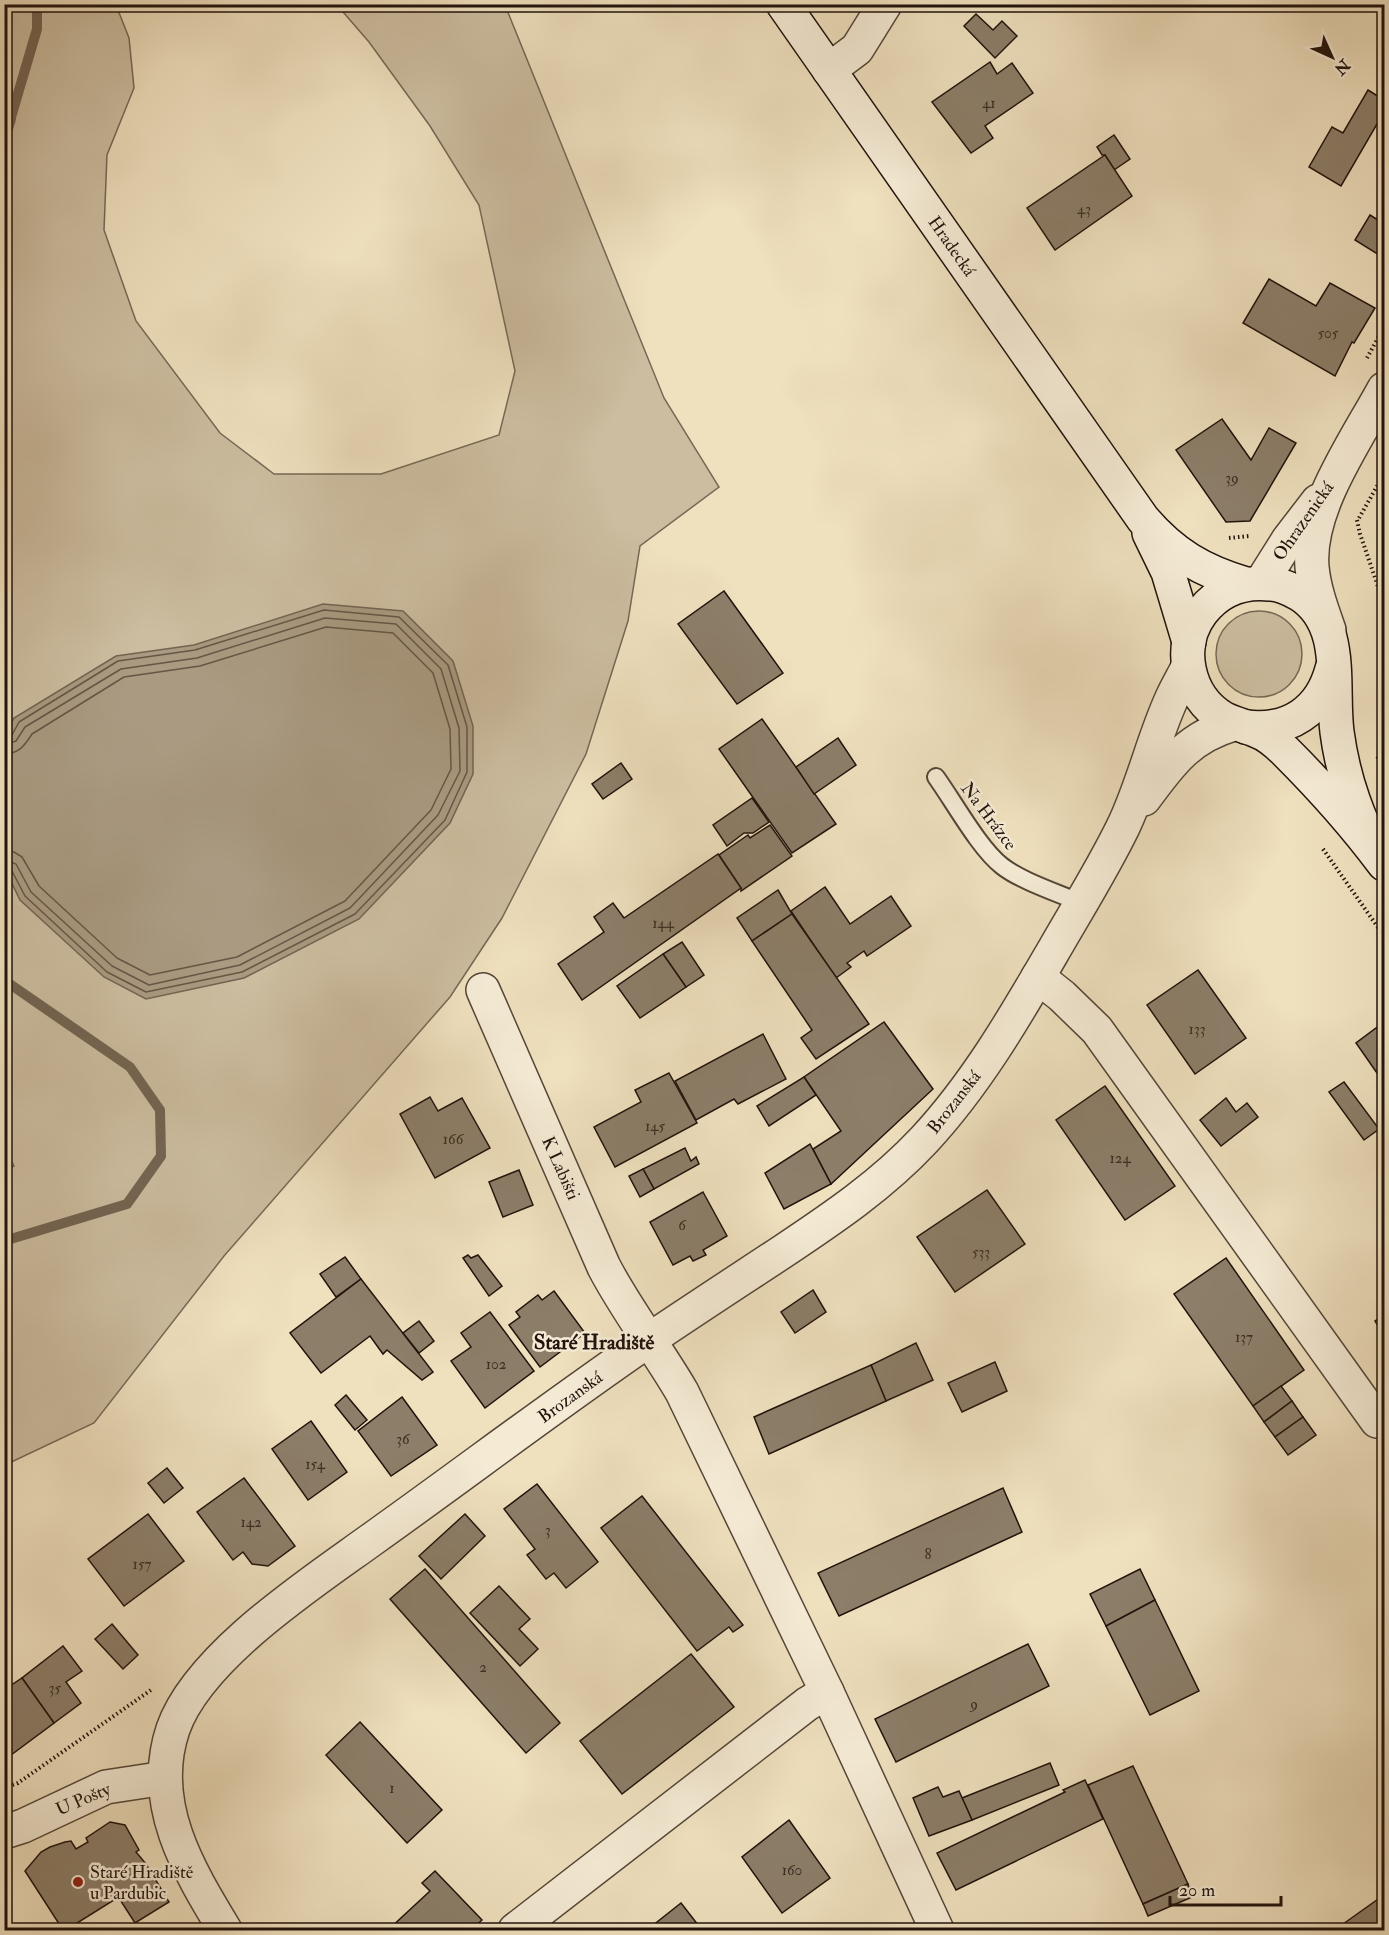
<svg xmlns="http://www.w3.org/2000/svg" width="1389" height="1935" font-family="'IM FELL Double Pica',serif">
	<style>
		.green { fill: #ccbda0; stroke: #766856; stroke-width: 1.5 }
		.water { fill: #a99a81; stroke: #736452; stroke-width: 1.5 }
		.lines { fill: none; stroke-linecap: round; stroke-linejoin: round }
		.shore { stroke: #655646; stroke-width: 1.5 }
		.stream { stroke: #736452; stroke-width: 10 }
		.building { fill: #8c7e69; stroke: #21130c; stroke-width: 1.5 }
		.service-casing { stroke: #544638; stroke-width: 20 }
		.minor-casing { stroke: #544638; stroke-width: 36 }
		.tertiary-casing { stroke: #544638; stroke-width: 36 }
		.secondary-casing { stroke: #21130c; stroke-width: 36 }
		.path { stroke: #21130c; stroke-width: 4; stroke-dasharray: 1.5 3; stroke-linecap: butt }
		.service { stroke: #f5ebd5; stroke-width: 16 }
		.minor { stroke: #f5ebd5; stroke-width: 33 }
		.tertiary { stroke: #f5ebd5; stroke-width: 33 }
		.secondary { stroke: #f5ebd5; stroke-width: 33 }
		.poi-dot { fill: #8f2418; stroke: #f5ebd5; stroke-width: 2 }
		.labels { text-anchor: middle; stroke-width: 5; stroke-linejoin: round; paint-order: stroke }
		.number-label { font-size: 15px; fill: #3c2e23 }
		.street-label { font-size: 18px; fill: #21130c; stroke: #f5ebd5 }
		.poi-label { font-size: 18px; fill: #21130c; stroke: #f5ebd5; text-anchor: start }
		.quarter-label { font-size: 21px; font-weight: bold; fill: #21130c; stroke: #f5ebd5 }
	</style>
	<rect width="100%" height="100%" fill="#efe0be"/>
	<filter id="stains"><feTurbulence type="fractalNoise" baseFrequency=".00333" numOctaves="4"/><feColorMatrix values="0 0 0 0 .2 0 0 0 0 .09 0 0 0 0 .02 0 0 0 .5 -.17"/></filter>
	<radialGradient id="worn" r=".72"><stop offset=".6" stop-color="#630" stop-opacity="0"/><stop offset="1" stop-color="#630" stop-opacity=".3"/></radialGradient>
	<g class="green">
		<path d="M5,5H116L129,38L134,88L107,155L104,230L136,321L220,433L274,474H381L499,435L515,371L479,205L430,126L369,42L337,5H505L664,398L719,487L640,546L628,621L586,754L502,918L450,997L224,1256L94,1423L5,1465L4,1170L14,1166L5,1147L4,153L15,121Z"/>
		<circle cx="1259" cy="654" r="43"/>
	</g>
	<path class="water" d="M323,604L403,611L453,661L473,726V774L450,823L359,919L244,978L146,999L104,977L20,900L5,869V736L14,718L116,656L194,645Z"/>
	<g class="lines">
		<g class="shore">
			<path d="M4,738L12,735L19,722L118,661L195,650L324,610L399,617L448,665L467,727V772L445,820L355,914L242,972L146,992L107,972L25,896L12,871L4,867"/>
			<path d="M4,745L16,741L25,727L121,669L197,658L325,618L396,624L441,669L459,728L460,771L438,815L350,908L240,965L149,985L112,966L31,892L16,864L4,860"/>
			<path d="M4,754C19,754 25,745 32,734L124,677L200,666L326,627L393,633L433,673L450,729L451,769L431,810L345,901L237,957L150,975L117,958L39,886L22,857L14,852L4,851"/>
		</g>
		<g class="stream">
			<path d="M4,141L37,29V4"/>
			<path d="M4,980L130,1067L160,1110L161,1156L127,1204L4,1241"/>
		</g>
	</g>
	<g class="building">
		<path d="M976,14L993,30L1002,21L1017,36L995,58L964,26Z"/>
		<path d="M990,62L997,74L1012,63L1033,93L985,126L993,138L971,153L932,102Z"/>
		<path d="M1368,90L1384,100V112L1341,186L1309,167L1332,127L1343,133Z"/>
		<path d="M1114,135L1130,159L1114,170L1105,155H1102L1097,147Z"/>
		<path d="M1105,155L1132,196L1055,250L1027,208Z"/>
		<path d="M1370,215L1381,222L1384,217V258L1355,240Z"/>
		<path d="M1269,279L1316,306L1330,283L1375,308L1354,343L1352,342L1335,376L1243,323Z"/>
		<path d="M1222,419L1251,460L1269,428L1296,443L1250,521L1226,522L1176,450Z"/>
		<path d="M724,591L783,673L737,704L678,624Z"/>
		<path d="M762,719L836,824L792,853L719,749Z"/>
		<path d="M838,738L856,765L814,794L796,767Z"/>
		<path d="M621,763L632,779L603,799L592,784Z"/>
		<path d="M752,798L769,822L753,833H744L727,846L713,825Z"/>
		<path d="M770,825L792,856L741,891V888L719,855L748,835L750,838Z"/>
		<path d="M718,854L741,888L582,1000L558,964L604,932L594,917L613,903L624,918Z"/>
		<path d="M825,887L850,924L891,896L911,926L867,956L864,951L847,963L851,967L836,978L791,911Z"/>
		<path d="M778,890L792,914L752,941L737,918Z"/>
		<path d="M792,914L869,1024L816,1059L801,1038L812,1030L752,941Z"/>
		<path d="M682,942L704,975L686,987L663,954Z"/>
		<path d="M663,954L686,987L640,1018L617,986Z"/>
		<path d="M1198,970L1246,1038L1195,1074L1147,1005Z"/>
		<path d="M884,1022L933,1089L831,1184L813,1149L841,1131L804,1077Z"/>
		<path d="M1384,1022V1083L1356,1043Z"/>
		<path d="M763,1034L786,1079L738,1104L734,1099L696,1120L675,1081Z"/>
		<path d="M669,1073L697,1123L615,1167L594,1127L641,1102L635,1090Z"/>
		<path d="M804,1077L816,1095L769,1126L757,1106Z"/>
		<path d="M1344,1082L1379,1129L1364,1140L1329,1092Z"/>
		<path d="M1105,1086L1175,1186L1125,1220L1056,1120Z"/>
		<path d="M430,1097L438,1111L462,1098L490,1148L435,1178L400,1114Z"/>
		<path d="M1226,1098L1236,1112L1247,1103L1258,1117L1221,1146L1200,1120Z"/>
		<path d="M810,1144L831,1184L784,1209L765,1173Z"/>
		<path d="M685,1148L691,1161L696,1157L699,1164L654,1189L643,1169Z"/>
		<path d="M643,1169L654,1189L640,1197L629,1176Z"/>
		<path d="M519,1170L533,1205L503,1217L489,1182Z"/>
		<path d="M987,1190L1025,1244L955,1292L917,1237Z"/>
		<path d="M703,1192L727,1236L703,1250L706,1255L693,1261L690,1256L673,1265L650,1222Z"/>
		<path d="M468,1255L471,1258L478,1255L502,1286L489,1296L463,1258Z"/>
		<path d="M345,1257L361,1279L336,1297L320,1274Z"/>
		<path d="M1226,1258L1304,1370L1253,1406L1174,1294Z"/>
		<path d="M361,1279L433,1372L422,1380L387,1350L383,1354L370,1336L321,1373L290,1333Z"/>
		<path d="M813,1290L826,1312L795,1333L781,1312Z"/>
		<path d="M554,1291L585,1333L540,1367L509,1325L520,1317L516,1312L538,1295L542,1300Z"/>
		<path d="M490,1312L534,1371L485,1408L451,1361L471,1347L461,1333Z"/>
		<path d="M1384,1315V1336L1375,1321Z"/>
		<path d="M419,1321L434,1341L419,1353L403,1333Z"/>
		<path d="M916,1343L933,1380L886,1401L871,1365Z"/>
		<path d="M995,1362L1007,1391L962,1412L948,1383Z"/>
		<path d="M871,1365L886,1401L769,1454L754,1417Z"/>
		<path d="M1281,1386L1292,1401L1264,1422L1253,1406Z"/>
		<path d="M346,1395L367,1420L355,1430L335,1405Z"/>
		<path d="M402,1397L437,1445L391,1476L358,1431Z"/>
		<path d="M1292,1401L1303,1417L1275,1437L1264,1422Z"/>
		<path d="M1303,1417L1316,1435L1288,1455L1275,1437Z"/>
		<path d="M311,1421L347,1472L308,1500L272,1449Z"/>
		<path d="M167,1468L183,1488L164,1503L148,1483Z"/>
		<path d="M244,1478L295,1546L268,1566L252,1564L243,1552L233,1560L197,1512Z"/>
		<path d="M537,1484L598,1562L566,1588L554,1573L546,1579L527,1555L535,1549L504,1509Z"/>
		<path d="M1003,1488L1022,1532L839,1616L818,1573Z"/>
		<path d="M642,1496L743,1625L733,1632L729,1627L697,1651L601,1528Z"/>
		<path d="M148,1514L184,1561L124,1606L88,1559Z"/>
		<path d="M465,1514L485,1536L441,1579L419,1556Z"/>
		<path d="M425,1569L560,1723L526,1753L390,1599Z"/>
		<path d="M1140,1569L1155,1600L1106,1626L1090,1594Z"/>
		<path d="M499,1586L530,1619L519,1629L538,1649L520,1666L470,1613Z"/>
		<path d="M1155,1600L1199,1691L1150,1715L1106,1626Z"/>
		<path d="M112,1624L138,1655L123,1669L95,1639Z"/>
		<path d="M1028,1644L1049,1686L896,1762L875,1719Z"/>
		<path d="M63,1646L82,1671L66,1682L81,1703L54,1723L22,1678Z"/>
		<path d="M691,1654L734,1707L622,1794L580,1741Z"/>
		<path d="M22,1678L54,1723L11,1755L4,1746V1690Z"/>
		<path d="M360,1722L442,1810L407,1843L326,1755Z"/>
		<path d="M1050,1763L1059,1785L972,1820L962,1798Z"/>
		<path d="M1133,1766L1188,1884L1143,1904L1088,1785Z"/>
		<path d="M1085,1780L1103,1819L956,1890L937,1853L1065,1792L1063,1790Z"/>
		<path d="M938,1787L943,1797L959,1791L972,1820L929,1836L913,1798Z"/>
		<path d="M789,1820L830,1878L782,1913L742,1857Z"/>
		<path d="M110,1822L125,1825L139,1850L136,1852L146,1864L169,1902L135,1923L119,1898H117L66,1930H63L25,1871L41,1852L50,1847L65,1842L71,1841L76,1849L88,1842L86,1838Z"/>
		<path d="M435,1871L482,1920L471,1930H388L430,1891L422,1883Z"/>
		<path d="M1188,1884L1192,1897L1148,1916L1143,1904Z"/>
		<path d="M1384,1895V1930H1337L1336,1929Z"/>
		<path d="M681,1903L702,1930H647Z"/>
	</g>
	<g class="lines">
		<g class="service-casing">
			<path id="service" d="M936,777C954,802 979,848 1002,866C1021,881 1058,893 1081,903"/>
		</g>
		<g class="minor-casing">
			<g id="minor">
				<path d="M829,70L857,49L885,4"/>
				<path d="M1038,977L1062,996L1097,1030L1377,1421"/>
				<path d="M483,990L604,1267C627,1311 657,1349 682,1392L827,1692L937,1930"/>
				<path d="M4,1832L23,1826L106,1787L165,1778"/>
				<path d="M515,1930L807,1704L827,1692"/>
			</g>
		</g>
		<g class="tertiary-casing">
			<g id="tertiary">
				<path d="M1261,583L1288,540L1318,501"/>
				<path d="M1329,630C1322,610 1314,589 1312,567C1307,509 1357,439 1384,389"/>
				<path d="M1144,799C1171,762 1189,737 1234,724"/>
				<path d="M225,1930C188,1869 148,1803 173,1729C198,1657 310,1584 371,1540C465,1473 557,1403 652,1338C695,1309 738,1281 782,1252C833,1218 882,1185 924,1140C977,1083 1016,1015 1055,948C1078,908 1103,868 1123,827C1143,786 1153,739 1172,698C1177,687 1183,677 1188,667"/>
			</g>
		</g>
		<g class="secondary-casing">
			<g id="secondary">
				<path d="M783,4L1143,519C1173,554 1202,571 1246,584"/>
				<path d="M1149,533L1168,572L1189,642"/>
				<path d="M1246,727C1289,732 1321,711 1332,669"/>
				<path d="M1384,863C1359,826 1343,777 1337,732C1331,686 1346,623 1299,594C1290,589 1281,584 1270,584C1243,581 1219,590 1202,612C1176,646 1187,696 1223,718C1234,724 1246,726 1257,731C1268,735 1278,744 1286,752C1321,787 1355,825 1384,864"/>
			</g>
		</g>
		<g class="path">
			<path d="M1367,358L1384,327"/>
			<path d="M1359,518L1384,474"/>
			<path d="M1357,520L1360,534L1384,604"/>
			<path d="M1229,538L1249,536"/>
			<path d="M1377,759L1384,751"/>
			<path d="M1323,849L1384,936"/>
			<path d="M4,1788L18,1783L151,1690"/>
		</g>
		<use href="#service" class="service"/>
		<use href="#minor" class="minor"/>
		<use href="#tertiary" class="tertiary"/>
		<use href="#secondary" class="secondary"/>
	</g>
	<circle class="poi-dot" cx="78" cy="1882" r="6"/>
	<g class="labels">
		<g class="number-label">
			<text x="989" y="108">41</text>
			<text x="1084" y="214">43</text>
			<text x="1328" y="338">505</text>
			<text x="1232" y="483">39</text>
			<text x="663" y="928">144</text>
			<text x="1197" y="1034">133</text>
			<text x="655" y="1131">145</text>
			<text x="453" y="1144">166</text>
			<text x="1120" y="1163">124</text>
			<text x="682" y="1230">6</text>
			<text x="981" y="1257">533</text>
			<text x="1244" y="1342">137</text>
			<text x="496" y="1369">102</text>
			<text x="403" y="1444">36</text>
			<text x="315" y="1469">154</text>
			<text x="251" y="1527">142</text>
			<text x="548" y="1535">3</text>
			<text x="928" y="1559">8</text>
			<text x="142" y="1569">157</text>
			<text x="483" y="1672">2</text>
			<text x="55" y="1693">35</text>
			<text x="974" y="1709">9</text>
			<text x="392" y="1793">1</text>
			<text x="792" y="1875">160</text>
		</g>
		<g class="street-label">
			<text transform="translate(952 246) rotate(55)" y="6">Hradecká</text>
			<text transform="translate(1303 521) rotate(-55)" y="6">Ohrazenická</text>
			<text transform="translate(989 816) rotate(53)" y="6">Na Hrázce</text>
			<text transform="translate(954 1102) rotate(-52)" y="6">Brozanská</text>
			<text transform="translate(561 1168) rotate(66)" y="6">K Labišti</text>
			<text transform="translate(570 1397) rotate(-36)" y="6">Brozanská</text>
			<text transform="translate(83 1799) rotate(-23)" y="6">U Pošty</text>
		</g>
		<g class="poi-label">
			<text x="90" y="1878">Staré Hradiště<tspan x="90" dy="21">u Pardubic</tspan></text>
		</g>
		<g class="quarter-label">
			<text x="594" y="1349">Staré Hradiště</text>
		</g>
	</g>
	<rect width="1389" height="1935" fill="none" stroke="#efe0be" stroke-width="24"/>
	<rect x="6" y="6" width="1377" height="1923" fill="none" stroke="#21130c" stroke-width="3"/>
	<rect x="12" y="12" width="1365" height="1911" fill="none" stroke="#21130c" stroke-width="1.5"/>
	<g transform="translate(1332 57) rotate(135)" stroke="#f5ebd5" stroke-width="4.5" paint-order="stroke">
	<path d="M0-4.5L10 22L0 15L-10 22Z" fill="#21130c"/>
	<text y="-9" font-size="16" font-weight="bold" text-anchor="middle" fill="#21130c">N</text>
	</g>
	<path d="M1170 1896v9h111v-9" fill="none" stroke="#21130c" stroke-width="3"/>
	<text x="1179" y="1896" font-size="18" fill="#21130c" stroke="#f5ebd5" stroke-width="4.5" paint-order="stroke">20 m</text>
	<rect width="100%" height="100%" filter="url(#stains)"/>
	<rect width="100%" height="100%" fill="url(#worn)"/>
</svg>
